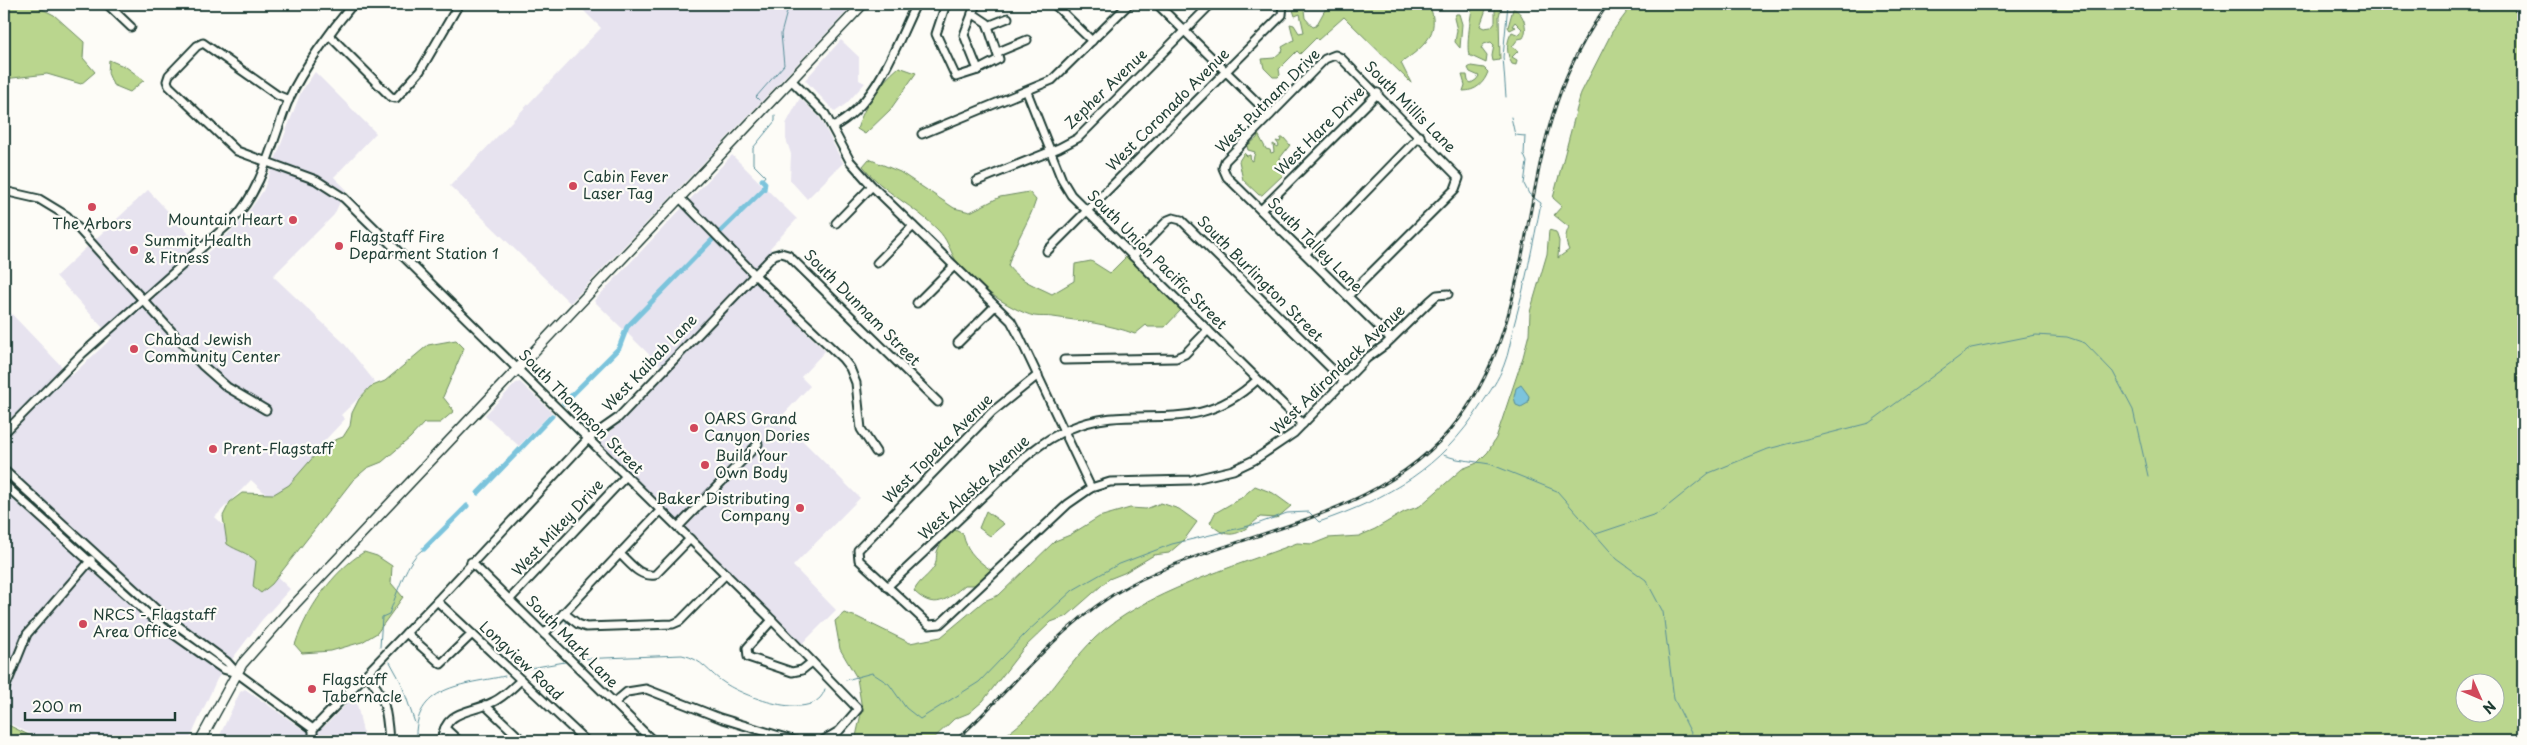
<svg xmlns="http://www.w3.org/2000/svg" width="2527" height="745" font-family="'Playpen Sans',sans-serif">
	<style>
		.built { fill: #e7e3ef }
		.green { fill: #bad68e; stroke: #6c8a61; fill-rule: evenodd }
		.water { fill: #7cc4dc; stroke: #578e99 }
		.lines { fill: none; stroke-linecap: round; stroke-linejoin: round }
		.stream { stroke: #578e99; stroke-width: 1 }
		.canal { stroke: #7cc4dc; stroke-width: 5 }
		.minor-casing { stroke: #1f3d34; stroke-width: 11 }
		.major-casing { stroke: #1f3d34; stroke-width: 12 }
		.minor { stroke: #fdfcf7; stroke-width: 7 }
		.major { stroke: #fdfcf7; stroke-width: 9 }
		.rail-casing { stroke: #1f3d34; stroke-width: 3 }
		.rail { stroke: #fdfcf7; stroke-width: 1; stroke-dasharray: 4; stroke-linecap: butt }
		.poi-dot { fill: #d1495b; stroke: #fdfcf7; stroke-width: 2 }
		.labels { text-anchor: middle; stroke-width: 4.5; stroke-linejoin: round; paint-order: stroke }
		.street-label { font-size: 15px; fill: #1f3d34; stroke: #fdfcf7 }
		.poi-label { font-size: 15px; fill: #1f3d34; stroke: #fdfcf7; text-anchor: start }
	</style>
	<rect width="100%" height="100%" fill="#fdfcf7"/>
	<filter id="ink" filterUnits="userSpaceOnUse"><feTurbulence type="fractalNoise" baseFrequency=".02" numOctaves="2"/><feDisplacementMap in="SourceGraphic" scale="10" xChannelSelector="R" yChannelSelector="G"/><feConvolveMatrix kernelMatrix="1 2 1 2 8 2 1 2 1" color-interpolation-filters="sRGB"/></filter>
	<g filter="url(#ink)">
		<g class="built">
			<path d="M577,4H854L570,303L450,186L601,28Z"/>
			<path d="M841,40L859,57V80L865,83L847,103L835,112L805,80Z"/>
			<path d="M315,72L376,133L334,177L346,189L334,215L273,276L343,342L375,382L341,415L345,419L313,453L322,461L281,508L251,480L215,517L290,589L261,621L217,679L189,741H45L4,721V711L16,673L4,669V306L71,376L112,338L56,276L148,190L207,253L242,221L263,191L301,92Z"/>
			<path d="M800,98L820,118L843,163L807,199L790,180L791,154L786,139V124Z"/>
			<path d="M732,155L797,219L770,248L772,251L661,366L594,301Z"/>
			<path d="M755,281L825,351L801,377L810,386L780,418L860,498L793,566L836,610L802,644L599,443Z"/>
			<path d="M520,382L552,412L519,446L485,415L516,383Z"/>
			<path d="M245,689L304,730L325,726L355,695L365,741H213L216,734L220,735L240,692Z"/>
		</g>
		<g class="green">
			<path d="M4,4L36,6L54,15L84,42L83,58L95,72L81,84L47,74L4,79Z"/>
			<path d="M1339,4H1429C1442,34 1423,47 1401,63L1411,83L1344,17L1318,40L1316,38L1300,54L1297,51L1279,69L1280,75L1278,77H1273L1264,68L1262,59L1274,58L1283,50L1282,47L1294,40L1290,24L1294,25L1299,33L1304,32L1300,14L1295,16L1293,10H1304L1305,18L1313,27L1316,26L1326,8L1336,7Z"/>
			<path d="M1473,4H1488L1480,26L1484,28L1491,27L1495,22V4L1502,5L1499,16L1500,60L1493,61L1492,56L1494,45L1491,42L1484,44L1481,48L1487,56L1486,63L1469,55C1466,46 1471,13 1473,4Z"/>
			<path d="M1633,4H2523V741H996C1039,717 1061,671 1095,638C1143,592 1235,567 1297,543L1313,544L1328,538L1359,536L1375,529L1404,512L1420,506L1462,469L1477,463L1488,452L1496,438L1523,357L1529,334L1530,312L1547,254L1549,230L1556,232L1559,241L1558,258L1569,250C1565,242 1565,234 1569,227L1554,215L1562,206L1553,198L1581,93L1612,32ZM2464,682H2494V712H2464Z"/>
			<path d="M1513,9C1523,11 1529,29 1523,38L1518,39L1512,47L1518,51L1512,57L1517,60L1516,65L1512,64C1506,54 1506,41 1512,32L1519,35L1522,29L1515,22L1512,26L1516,27L1510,30L1508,27Z"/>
			<path d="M1456,14H1459L1462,24L1460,48L1455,42L1457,30L1454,18Z"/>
			<path d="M109,60L126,67L144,80L130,92L113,85L108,73Z"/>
			<path d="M1471,66L1484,68L1488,72C1484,83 1476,91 1463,91L1465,85L1462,75H1467L1468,81L1471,83L1476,80L1479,76L1470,72L1468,68Z"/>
			<path d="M899,67L916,73L890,110L865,134L857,129C865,104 879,84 899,67Z"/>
			<path d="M1258,134L1266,149L1270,150L1271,153L1274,152L1273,144L1278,147L1279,145L1276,141L1280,142L1281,138H1284L1290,145L1280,158L1284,172L1282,176L1262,195H1259L1243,180L1239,161L1244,153L1247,156L1250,155L1251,161L1253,160L1255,152L1248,150L1247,146L1257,138Z"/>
			<path d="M869,159L900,172L954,208L970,212L1000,197L1029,192L1036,200C1029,223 1014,242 1008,266C1018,280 1036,286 1052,294L1074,281L1075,264L1091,261L1110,273L1127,256L1181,310L1165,327H1148L1146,325L1135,334C1109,324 1081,321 1053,317C1047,316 1041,317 1034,316C1010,310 968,281 955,259C949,248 947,239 938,230C915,206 883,193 863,166Z"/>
			<path d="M456,340L464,348L443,397L454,411L440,423H424L410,438L382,462L367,468L353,480L272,584L261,593L253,587L256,561C247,552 237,551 227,544L223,516L230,502L242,493L274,494L289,485L316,454L330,442L343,437L350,426L352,413L359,399L370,387L385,381L428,345Z"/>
			<path d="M1255,486L1273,493L1291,506L1277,518L1260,517C1242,533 1229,543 1210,523L1215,513L1241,498Z"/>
			<path d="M1161,503L1179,509L1197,522L1184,540L1169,553L1154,555L1124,573L1109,579L1067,616L1051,622L1023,649L983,701L969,713L954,719L931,741H855L862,709L857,678L840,649L835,621L844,613L857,617L910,643L941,637L984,601L999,595L1055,541L1070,535L1099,517L1130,508L1146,509Z"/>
			<path d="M986,511L1004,524L990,536L979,528Z"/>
			<path d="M953,529L963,534C967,554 980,562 995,573L981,585H965C947,600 934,611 914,591C920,579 927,578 934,567C937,562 936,557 937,552C940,543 946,536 953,529Z"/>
			<path d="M364,552L377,556L392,566L391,583L403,597L377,633L362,642L331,651L302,653L295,645C306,610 333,571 364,552Z"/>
			<path d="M4,723L41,741H4Z"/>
		</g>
		<path class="water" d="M1521,385L1529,396L1528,403L1521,407L1516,405L1514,397L1516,388Z"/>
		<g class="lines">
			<g class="stream">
				<path d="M1506,97L1503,57L1508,4"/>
				<path d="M759,100L756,97L784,65L781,34L789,4"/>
				<path d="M762,180L765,176L753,164V148L775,121V115"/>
				<path d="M1443,455L1457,459L1490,464L1557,491L1617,559L1646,580L1663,612L1674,699L1695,741"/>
				<path d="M1596,534L1659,513L1709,473L1768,449L1869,423L1971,348L2036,335L2067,337L2085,343L2113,372L2133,410L2148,476"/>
				<path d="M566,620L569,649"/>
				<path d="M380,647L382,617L389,614C396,597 407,557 424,549"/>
				<path d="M578,659L682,655C703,659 708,673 726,684C746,697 815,724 825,689"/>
				<path d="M390,662L401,682L415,723"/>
				<path d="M519,670L565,662"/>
				<path d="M846,680L872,673L889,684L906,708L920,719L979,682L1026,633L1073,590L1117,565L1172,544L1257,524L1287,513L1309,512L1319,522C1389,498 1441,468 1481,405C1489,393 1499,379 1504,365C1509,353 1511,338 1514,325C1525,285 1533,244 1541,203L1529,194L1524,184L1527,162L1524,155L1525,136L1515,135L1511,117"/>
				<path d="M416,741C413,685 463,685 505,676"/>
			</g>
			<g class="canal">
				<path d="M720,232L764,189L765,183L762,180"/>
				<path d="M564,403L619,348L627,327L713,239"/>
				<path d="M478,493L552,416"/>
				<path d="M424,549L467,506"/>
			</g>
			<g class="minor-casing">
				<g id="minor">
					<path d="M107,4L131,27"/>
					<path d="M946,4L936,34L956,77L978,70L999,59L987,23L972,13"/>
					<path d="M976,4L964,35L978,70"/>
					<path d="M1054,4L1092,41"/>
					<path d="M1157,4L1270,115"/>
					<path d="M988,26L1008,18"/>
					<path d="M330,36L391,97L396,98L420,71L459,4"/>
					<path d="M998,52L1027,40"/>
					<path d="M791,80L825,114L850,161L872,186L1011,321L1019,336L1091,488"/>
					<path d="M1027,92L1062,180L1071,195L1303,424"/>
					<path d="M289,100L277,95L203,43L197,46L169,75L167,81L169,86L237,151L316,180L344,198L768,616L858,709L839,731L822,741"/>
					<path d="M833,127C877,104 895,47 916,4"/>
					<path d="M922,134L1052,80L1129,4"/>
					<path d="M977,181L1059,148L1078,138L1211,4"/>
					<path d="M4,191L39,199L67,216L202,365L227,387L266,410"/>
					<path d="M679,197L759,279L843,359L850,368L856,383L861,429L876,452"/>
					<path d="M1261,210L1378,93"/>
					<path d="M836,223L872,186"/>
					<path d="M1047,251L1282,15L1283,4"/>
					<path d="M1306,253L1420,136"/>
					<path d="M1133,256L1168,220L1173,218L1181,220L1345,382"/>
					<path d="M877,263L913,226"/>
					<path d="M1348,296L1455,189L1459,178L1341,58L1335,55L1325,59L1225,161L1223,168L1227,177C1282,231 1337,285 1391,339"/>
					<path d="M917,303L954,266"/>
					<path d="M958,343L995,306"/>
					<path d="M1064,360L1176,358L1185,354L1208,330"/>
					<path d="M1038,375L992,412L858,550L859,560L929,625L940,624L1068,504L1091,488L1110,482L1191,480L1233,470L1254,460L1294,433L1367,358L1385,345L1430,301L1437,295L1448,294"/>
					<path d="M4,433L82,354L233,220C264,187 272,140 289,99C302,70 332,29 353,4"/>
					<path d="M4,470L158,611L227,662L237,673L313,729"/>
					<path d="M4,484L159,624L223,669L236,673"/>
					<path d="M678,527L758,444"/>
					<path d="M620,554C631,564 639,577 655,575L690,539"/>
					<path d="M471,562L653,741"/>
					<path d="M887,587C919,557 951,527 983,496C1010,471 1035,443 1069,429C1139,399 1190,442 1257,380"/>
					<path d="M509,600L626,476"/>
					<path d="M437,601L586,741"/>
					<path d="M564,613L578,624L586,627L673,624L680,621L726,574"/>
					<path d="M772,620L747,648L748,657L792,672L802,670L812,662"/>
					<path d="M406,633L441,664L472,634"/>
					<path d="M544,634L661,510"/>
					<path d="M366,674C386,695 387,714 389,741"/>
					<path d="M4,691L27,634L91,560"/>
					<path d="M614,703L627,692L646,689L720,718L796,741"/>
					<path d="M485,705L523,741"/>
					<path d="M445,728L459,741"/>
					<path d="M313,741V729L317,725L437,601L588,439L618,418L774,255L781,253L788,255L938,402"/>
					<path d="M441,741C446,708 470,714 493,702C504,697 512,688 521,680"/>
				</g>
			</g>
			<g class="major-casing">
				<path id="major" d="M200,741L242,664L295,604L863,4"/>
			</g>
			<use href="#minor" class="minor"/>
			<use href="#major" class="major"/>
			<g class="rail-casing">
				<path id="rail" d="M955,741C1013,689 1058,624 1128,586C1236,528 1379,524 1459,419C1527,329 1521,206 1557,102C1569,66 1586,34 1608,4"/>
			</g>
			<use href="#rail" class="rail"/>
		</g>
	</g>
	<g class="poi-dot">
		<circle cx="573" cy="186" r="5"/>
		<circle cx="92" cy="207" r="5"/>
		<circle cx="293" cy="220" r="5"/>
		<circle cx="339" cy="246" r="5"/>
		<circle cx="134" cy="250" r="5"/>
		<circle cx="134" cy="349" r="5"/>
		<circle cx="694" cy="428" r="5"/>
		<circle cx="213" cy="449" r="5"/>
		<circle cx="705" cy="465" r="5"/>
		<circle cx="800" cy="508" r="5"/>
		<circle cx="83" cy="624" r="5"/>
		<circle cx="312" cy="689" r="5"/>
	</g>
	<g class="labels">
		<g class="street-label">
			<text transform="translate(1106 89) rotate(-44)" y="5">Zepher Avenue</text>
			<text transform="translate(1268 101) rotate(-45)" y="5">West Putnam Drive</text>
			<text transform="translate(1410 107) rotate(45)" y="5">South Millis Lane</text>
			<text transform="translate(1168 110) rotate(-45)" y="5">West Coronado Avenue</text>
			<text transform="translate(1320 131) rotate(-45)" y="5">West Hare Drive</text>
			<text transform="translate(1315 245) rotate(45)" y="5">South Talley Lane</text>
			<text transform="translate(1157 260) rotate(45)" y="5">South Union Pacific Street</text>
			<text transform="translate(1260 279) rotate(45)" y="5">South Burlington Street</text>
			<text transform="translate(862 308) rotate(45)" y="5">South Dunnam Street</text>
			<text transform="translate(650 363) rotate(-46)" y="5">West Kaibab Lane</text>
			<text transform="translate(1338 370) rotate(-44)" y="5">West Adirondack Avenue</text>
			<text transform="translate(581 412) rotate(45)" y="5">South Thompson Street</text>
			<text transform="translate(938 449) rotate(-45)" y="5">West Topeka Avenue</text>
			<text transform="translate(974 488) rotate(-43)" y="5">West Alaska Avenue</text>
			<text transform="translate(558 528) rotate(-47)" y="5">West Mikey Drive</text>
			<text transform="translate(572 642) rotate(45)" y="5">South Mark Lane</text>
			<text transform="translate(521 661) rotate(43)" y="5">Longview Road</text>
		</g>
		<g class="poi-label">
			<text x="583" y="182">Cabin Fever<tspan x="583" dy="17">Laser Tag</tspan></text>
			<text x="283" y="225" text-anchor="end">Mountain Heart</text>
			<text x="92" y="229" text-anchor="middle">The Arbors</text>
			<text x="349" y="242">Flagstaff Fire<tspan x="349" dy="17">Deparment Station 1</tspan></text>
			<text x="144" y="246">Summit Health<tspan x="144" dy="17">&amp; Fitness</tspan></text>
			<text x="144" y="345">Chabad Jewish<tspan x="144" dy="17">Community Center</tspan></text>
			<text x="704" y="424">OARS Grand<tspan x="704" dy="17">Canyon Dories</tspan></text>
			<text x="223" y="454">Prent-Flagstaff</text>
			<text x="715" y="461">Build Your<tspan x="715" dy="17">Own Body</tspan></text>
			<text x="790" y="504" text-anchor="end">Baker Distributing<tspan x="790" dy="17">Company</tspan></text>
			<text x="93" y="620">NRCS - Flagstaff<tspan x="93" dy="17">Area Office</tspan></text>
			<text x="322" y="685">Flagstaff<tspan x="322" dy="17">Tabernacle</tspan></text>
		</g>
	</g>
	<rect width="2527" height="745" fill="none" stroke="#fdfcf7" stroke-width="20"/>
	<rect x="10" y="10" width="2507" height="725" fill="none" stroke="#1f3d34" stroke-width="2" filter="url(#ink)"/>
	<g transform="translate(2480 698) rotate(135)"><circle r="24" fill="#fdfcf7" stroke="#a4b0a9"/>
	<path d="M0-4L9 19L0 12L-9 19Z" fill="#d1495b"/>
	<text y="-8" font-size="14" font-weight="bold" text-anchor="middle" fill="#1f3d34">N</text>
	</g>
	<path d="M25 712v8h150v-8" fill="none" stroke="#1f3d34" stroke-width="2.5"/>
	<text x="32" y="712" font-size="15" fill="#1f3d34" stroke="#fdfcf7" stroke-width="4" paint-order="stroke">200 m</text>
</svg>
